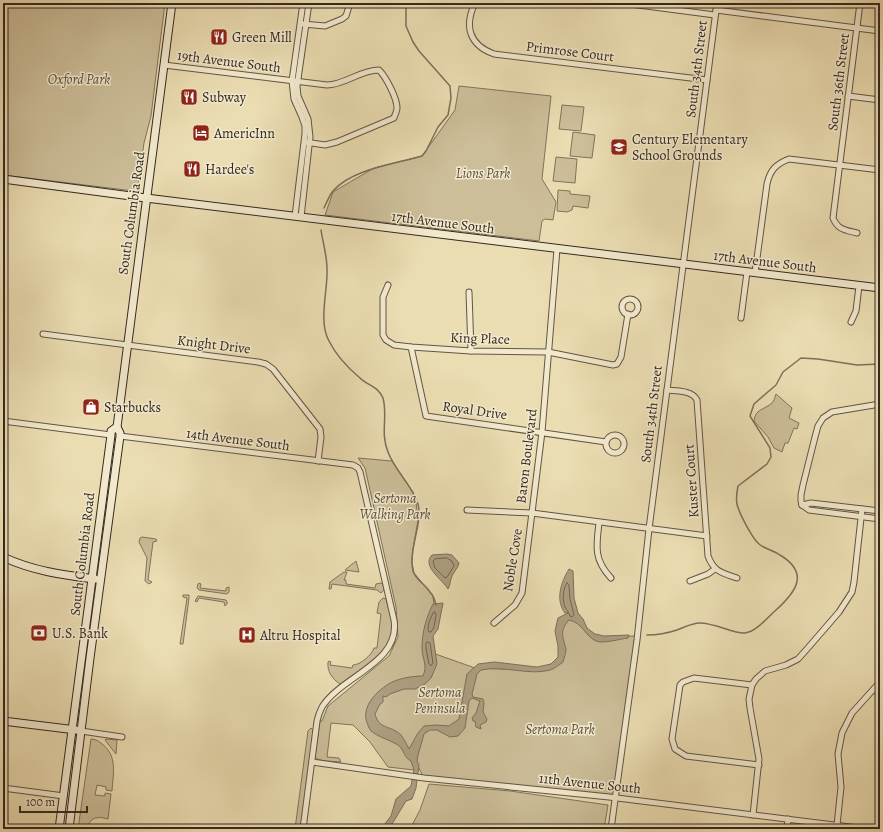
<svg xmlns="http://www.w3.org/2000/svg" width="883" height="832" font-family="Alegreya,serif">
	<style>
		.green { fill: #ccbe99; stroke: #80735d }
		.water { fill: #ad9f81; stroke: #7d6f5b }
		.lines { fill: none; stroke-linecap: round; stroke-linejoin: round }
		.shore { stroke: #706451; stroke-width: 1 }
		.stream { stroke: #7d6f5b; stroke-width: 1.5 }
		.street-casing { stroke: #625545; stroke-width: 7 }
		.secondary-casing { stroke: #342821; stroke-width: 9 }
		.street { stroke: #f2e9cd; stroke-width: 5 }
		.secondary { stroke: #f2e9cd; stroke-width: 7 }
		.labels { text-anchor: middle; stroke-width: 3; stroke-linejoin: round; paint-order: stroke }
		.poi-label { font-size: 14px; fill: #342821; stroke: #f2e9cd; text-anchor: start }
		.street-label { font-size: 14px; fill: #342821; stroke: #f2e9cd }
		.park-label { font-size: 14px; font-style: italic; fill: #5a4e3f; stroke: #f2e9cd }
	</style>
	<rect width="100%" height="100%" fill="#ebddb2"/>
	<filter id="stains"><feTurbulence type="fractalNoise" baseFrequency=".005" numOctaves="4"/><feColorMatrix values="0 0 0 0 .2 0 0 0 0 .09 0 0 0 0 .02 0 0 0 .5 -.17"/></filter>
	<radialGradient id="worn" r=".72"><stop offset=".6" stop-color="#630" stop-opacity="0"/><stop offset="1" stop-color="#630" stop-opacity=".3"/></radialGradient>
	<g class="green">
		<path d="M3,3H165L151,116L144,143L138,187L136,190L134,191L3,175Z"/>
		<path d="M459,86L551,96L542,179L556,202L553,220L545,219L542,221L539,241L325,215L333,192L374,168L422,156L455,110Z"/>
		<path d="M562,105L584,107L581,131L559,129Z"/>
		<path d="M573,132L595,135L592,158L570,156Z"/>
		<path d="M556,157L577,159L575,183L553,181Z"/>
		<path d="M558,190L570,191V194L590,196L588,208L573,206L572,210L567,212L557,211Z"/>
		<path d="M776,394L792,408L789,418L799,423L797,429L794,428L788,443H785L782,452L774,448L768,437L754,421C755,409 764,410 772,403C774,401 775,397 776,394Z"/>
		<path d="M358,458L392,461L413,492L416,502L418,520L413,549L412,563L414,573L433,596L436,621L427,651L475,668L537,670L560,660V621L572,615L589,632L601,637L635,636L616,798L424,778L414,759V770L388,767L370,742L353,725L331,723L327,757L339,758L341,762C332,761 320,762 315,757L320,721H322L328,706L389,656L398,637L396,607L365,468Z"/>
		<path d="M142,537L156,539L157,541L153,542L148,580L152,582L149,584L145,581L147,558L139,542L140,538Z"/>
		<path d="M356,561L359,572L345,570Z"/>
		<path d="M344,572H347L344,580H346V584L375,588L376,584L381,583L383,584L384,590L381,593L377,590L332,584L331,589H329L330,582Z"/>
		<path d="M199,583L201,584L200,588L226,591V588L229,587V592L227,594L199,590L197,588L198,584Z"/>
		<path d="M183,595H189V598L183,644H180L187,598L183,597Z"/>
		<path d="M198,596L226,600L227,602V604L225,606L224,602L199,598L197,602L195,601Z"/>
		<path d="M383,598L386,599C388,608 392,617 392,627C392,654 362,669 343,683L340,684C332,679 327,671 328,662L329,661L331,662L330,665L352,668L353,665C360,665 372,655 374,648H377L381,614L377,613L379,602Z"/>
		<path d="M311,728L313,730V733L301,829H295L308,731Z"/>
		<path d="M91,739C95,739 99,741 102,744C118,756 113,774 112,791L106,790V787L97,785L95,795L105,796V793L111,794L108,819C97,816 90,817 87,829H78Z"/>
		<path d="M106,739L117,740L116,754L105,740Z"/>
		<path d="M429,784L510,791L608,805L604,829H410L420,810Z"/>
	</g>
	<g class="water">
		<path d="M447,554L452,555L459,563C458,569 452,573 451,579C450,583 450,585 448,589C443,580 421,566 432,555Z"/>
		<path d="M569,569L573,571L574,598L578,613L583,619L587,628L595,634L604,636L629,635L628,638C620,639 603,644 596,641C585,636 583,623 569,620C559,631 563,637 566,649C566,653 564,658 563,662C559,665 554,669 550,670C530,676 503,665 481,670L477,674L472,694L473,697L483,699L484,703L483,712L487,719L486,722L480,725L481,729L476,727L475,721H473L472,718L476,713L480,701L472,698L469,701L465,728L458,736L450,737L437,730H430L424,734L418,755L417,761L419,765L416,788L412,799L406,801L389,829H381L391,816L396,799L411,786L414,770L411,761C404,758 404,749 398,745C390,740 378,737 371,731C370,730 368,726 368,725C359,708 377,690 392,682C401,678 413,676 423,676C428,665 422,659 422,648C422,632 426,618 433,604L443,603L438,629L433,636L437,664L431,678L425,684L415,689H404L390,694L386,697L383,696V702L380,704L375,714C379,730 391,725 401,735C404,739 407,745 409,749L418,733L424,726L436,725L449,726L459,719L467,674L478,664L494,662L537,667L551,664L558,657V646L555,631L558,618L568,613H565C555,600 561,582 569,569Z"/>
	</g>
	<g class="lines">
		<g class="shore">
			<path d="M447,558L452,561L454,566L447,577L445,578L435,568L433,561L435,559Z"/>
			<path d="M567,583L569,585L570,599L574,615L572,617L570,616C569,612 567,611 565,607C562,600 563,588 567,583Z"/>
			<path d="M435,612L436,615L434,627L431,632H429L428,630L429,622L433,613Z"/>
			<path d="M428,642L430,643L433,663L431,666L429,664L426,648V643Z"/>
		</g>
		<g class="stream">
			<path d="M324,208C327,202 329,196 333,191C352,169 395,164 422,156L426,151L438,127L448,115L451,98L450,86L419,51L413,42L406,26V3"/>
			<path d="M321,230C323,243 327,256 327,269C328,291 318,321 329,341C336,355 348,368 360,378C367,385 379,387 383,398C388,416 380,433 388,452C395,471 412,485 418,504C423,524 408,549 413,571C415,579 426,585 430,592C434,596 435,601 436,605"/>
			<path d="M647,635C657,635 668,633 677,630C685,627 692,623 700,623C715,623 734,634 745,633C756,632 768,617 776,610C796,592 810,573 780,555C773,550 765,549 759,544C752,538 739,513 737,504C736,499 737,491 738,486L767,464L771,457L770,448L750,416L754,404L776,385L783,372L801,358L818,359L857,365L880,364"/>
		</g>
		<g class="street-casing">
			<g id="street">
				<path d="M475,3C464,26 469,45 494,54L707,80"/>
				<path d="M623,3L715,15"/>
				<path d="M716,10L880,31"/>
				<path d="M303,24L325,26L342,19L346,16L350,3"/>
				<path d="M164,65L327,85C345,85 360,70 379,70C386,77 397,98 397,108C397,112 395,114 394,118L337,142L325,145L305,142"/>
				<path d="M848,96L880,100"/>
				<path d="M295,216L305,134V126L302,117L294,99L292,81L303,3"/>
				<path d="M301,217L310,137L308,119L298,96L297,86L309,3"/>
				<path d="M857,233C845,230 838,230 833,218L860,3"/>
				<path d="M755,273L767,184C770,170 776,164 789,159L880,170"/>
				<path d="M388,285L383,297V335L386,340L394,345L411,347L471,351L548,352L613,365L617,364L621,357L628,314"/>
				<path d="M469,292L471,351"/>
				<circle cx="630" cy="307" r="8"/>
				<path d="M741,318L747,272"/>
				<path d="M851,322L856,311L859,286"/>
				<path d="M43,334L258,362L266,364L273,369L320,429L321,437L318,461"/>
				<path d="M411,347L426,416L606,442"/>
				<path d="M667,390C677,391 692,390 697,400L708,556C714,572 722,573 737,578"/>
				<path d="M3,421L111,435"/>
				<circle cx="615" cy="444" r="9"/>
				<path d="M120,436L353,465L358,468L360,472L394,620C401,663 341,676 322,707C320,711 318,716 317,721L303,829"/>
				<path d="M802,505L801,501V495L803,485L815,437L818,426L823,418L832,412L880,404"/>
				<path d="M802,505L809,510L880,519"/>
				<path d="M802,505L811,503L880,511"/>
				<path d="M467,510L532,513L707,536"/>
				<path d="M599,523C596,547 594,560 611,578"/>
				<path d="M690,581L708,574L715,569"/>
				<path d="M494,623L515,605L522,593L542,432L557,249"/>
				<path d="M752,685L694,678L683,682L680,685L679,692L672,739L675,749L686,756L759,765"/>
				<path d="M874,689L880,694"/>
				<path d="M81,731L122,737"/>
				<path d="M312,762L424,778L609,797L866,829"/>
				<path d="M3,788L64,796"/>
				<path d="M753,815L759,759L750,708L749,699L752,685L756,679L765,671L786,665L798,659L807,649L839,612L852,592L854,582L862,509"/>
				<path d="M837,825L841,787L838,754L842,733L852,713L880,682"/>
				<path d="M611,829L637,640L649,529L717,3"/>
				<path d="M787,829L788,819"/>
			</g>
		</g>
		<g class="secondary-casing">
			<g id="secondary">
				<path d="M3,179L146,198L880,288"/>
				<path d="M3,557C33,571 63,575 95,579"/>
				<path d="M3,721L76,730"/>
				<path d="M59,829L111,435V431L117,427"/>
				<path d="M69,829L90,658L120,436V433L117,427L172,3"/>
			</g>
		</g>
		<use href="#street" class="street"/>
		<use href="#secondary" class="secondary"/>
	</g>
	<defs>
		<g id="restaurant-square" transform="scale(0.9)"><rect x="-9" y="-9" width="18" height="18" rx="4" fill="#8f2418" stroke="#f2e9cd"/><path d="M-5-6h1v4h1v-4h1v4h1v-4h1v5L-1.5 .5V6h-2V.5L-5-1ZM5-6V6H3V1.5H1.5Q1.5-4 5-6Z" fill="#fff"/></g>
		<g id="hotel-square" transform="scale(0.9)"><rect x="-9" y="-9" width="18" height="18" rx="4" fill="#8f2418" stroke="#f2e9cd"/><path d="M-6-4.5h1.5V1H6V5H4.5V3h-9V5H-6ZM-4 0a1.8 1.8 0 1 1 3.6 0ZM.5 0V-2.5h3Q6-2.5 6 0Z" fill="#fff"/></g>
		<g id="school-square" transform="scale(0.9)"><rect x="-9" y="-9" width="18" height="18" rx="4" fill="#8f2418" stroke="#f2e9cd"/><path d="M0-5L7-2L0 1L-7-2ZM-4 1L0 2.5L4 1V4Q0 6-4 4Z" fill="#fff"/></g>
		<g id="shop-square" transform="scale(0.9)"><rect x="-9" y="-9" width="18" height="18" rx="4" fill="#8f2418" stroke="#f2e9cd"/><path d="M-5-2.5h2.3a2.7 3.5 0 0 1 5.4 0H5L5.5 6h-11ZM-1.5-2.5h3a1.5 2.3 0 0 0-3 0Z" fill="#fff"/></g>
		<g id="bank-square" transform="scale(0.9)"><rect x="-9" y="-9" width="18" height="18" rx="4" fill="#8f2418" stroke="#f2e9cd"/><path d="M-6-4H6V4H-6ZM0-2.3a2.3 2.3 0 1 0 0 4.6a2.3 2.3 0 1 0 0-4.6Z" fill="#fff"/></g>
		<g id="hospital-square" transform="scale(0.9)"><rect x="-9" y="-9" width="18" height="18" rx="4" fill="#8f2418" stroke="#f2e9cd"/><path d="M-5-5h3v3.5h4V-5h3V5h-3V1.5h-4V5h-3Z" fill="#fff"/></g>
	</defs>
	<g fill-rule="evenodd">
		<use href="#restaurant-square" x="219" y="37"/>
		<use href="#restaurant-square" x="189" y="97"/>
		<use href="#hotel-square" x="201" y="133"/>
		<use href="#school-square" x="619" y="147"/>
		<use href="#restaurant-square" x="192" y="169"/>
		<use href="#shop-square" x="91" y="407"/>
		<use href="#bank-square" x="39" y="633"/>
		<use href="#hospital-square" x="247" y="635"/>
	</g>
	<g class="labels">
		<g class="poi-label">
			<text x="232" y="42">Green Mill</text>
			<text x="202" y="102">Subway</text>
			<text x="214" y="138">AmericInn</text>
			<text x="632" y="144">Century Elementary<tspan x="632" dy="16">School Grounds</tspan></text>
			<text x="205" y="174">Hardee's</text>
			<text x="104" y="412">Starbucks</text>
			<text x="52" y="638">U.S. Bank</text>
			<text x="260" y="640">Altru Hospital</text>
		</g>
		<g class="street-label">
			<text transform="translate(570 51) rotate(7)" y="5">Primrose Court</text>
			<text transform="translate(229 61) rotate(7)" y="5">19th Avenue South</text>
			<text transform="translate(696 69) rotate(-83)" y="5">South 34th Street</text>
			<text transform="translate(838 82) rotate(-83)" y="5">South 36th Street</text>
			<text transform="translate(131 213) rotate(-82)" y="5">South Columbia Road</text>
			<text transform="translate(443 222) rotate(7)" y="5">17th Avenue South</text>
			<text transform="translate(765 261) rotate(7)" y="5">17th Avenue South</text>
			<text transform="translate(480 338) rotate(2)" y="5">King Place</text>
			<text transform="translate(214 344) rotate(7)" y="5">Knight Drive</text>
			<text transform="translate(475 410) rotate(8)" y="5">Royal Drive</text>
			<text transform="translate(651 414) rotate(-83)" y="5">South 34th Street</text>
			<text transform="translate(238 439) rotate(7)" y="5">14th Avenue South</text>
			<text transform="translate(526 456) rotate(-83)" y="5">Baron Boulevard</text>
			<text transform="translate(691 481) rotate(-94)" y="5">Kuster Court</text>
			<text transform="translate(82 554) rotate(-83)" y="5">South Columbia Road</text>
			<text transform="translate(512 560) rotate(-81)" y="5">Noble Cove</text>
			<text transform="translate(590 783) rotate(6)" y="5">11th Avenue South</text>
		</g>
		<g class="park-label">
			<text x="79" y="84">Oxford Park</text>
			<text x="483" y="178">Lions Park</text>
			<text x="395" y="503">Sertoma<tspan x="395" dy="16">Walking Park</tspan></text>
			<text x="440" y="697">Sertoma<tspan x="440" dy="16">Peninsula</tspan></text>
			<text x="560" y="734">Sertoma Park</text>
		</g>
	</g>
	<rect width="883" height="832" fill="none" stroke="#ebddb2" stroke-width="16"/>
	<rect x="4" y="4" width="875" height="824" fill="none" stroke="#342821" stroke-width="2"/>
	<rect x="8" y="8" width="867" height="816" fill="none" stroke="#342821"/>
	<path d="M20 806v6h67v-6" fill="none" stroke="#342821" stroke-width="2"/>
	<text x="26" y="806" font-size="12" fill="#342821" stroke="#f2e9cd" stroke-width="3" paint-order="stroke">100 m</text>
	<rect width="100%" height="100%" filter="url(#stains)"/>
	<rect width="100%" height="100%" fill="url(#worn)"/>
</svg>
